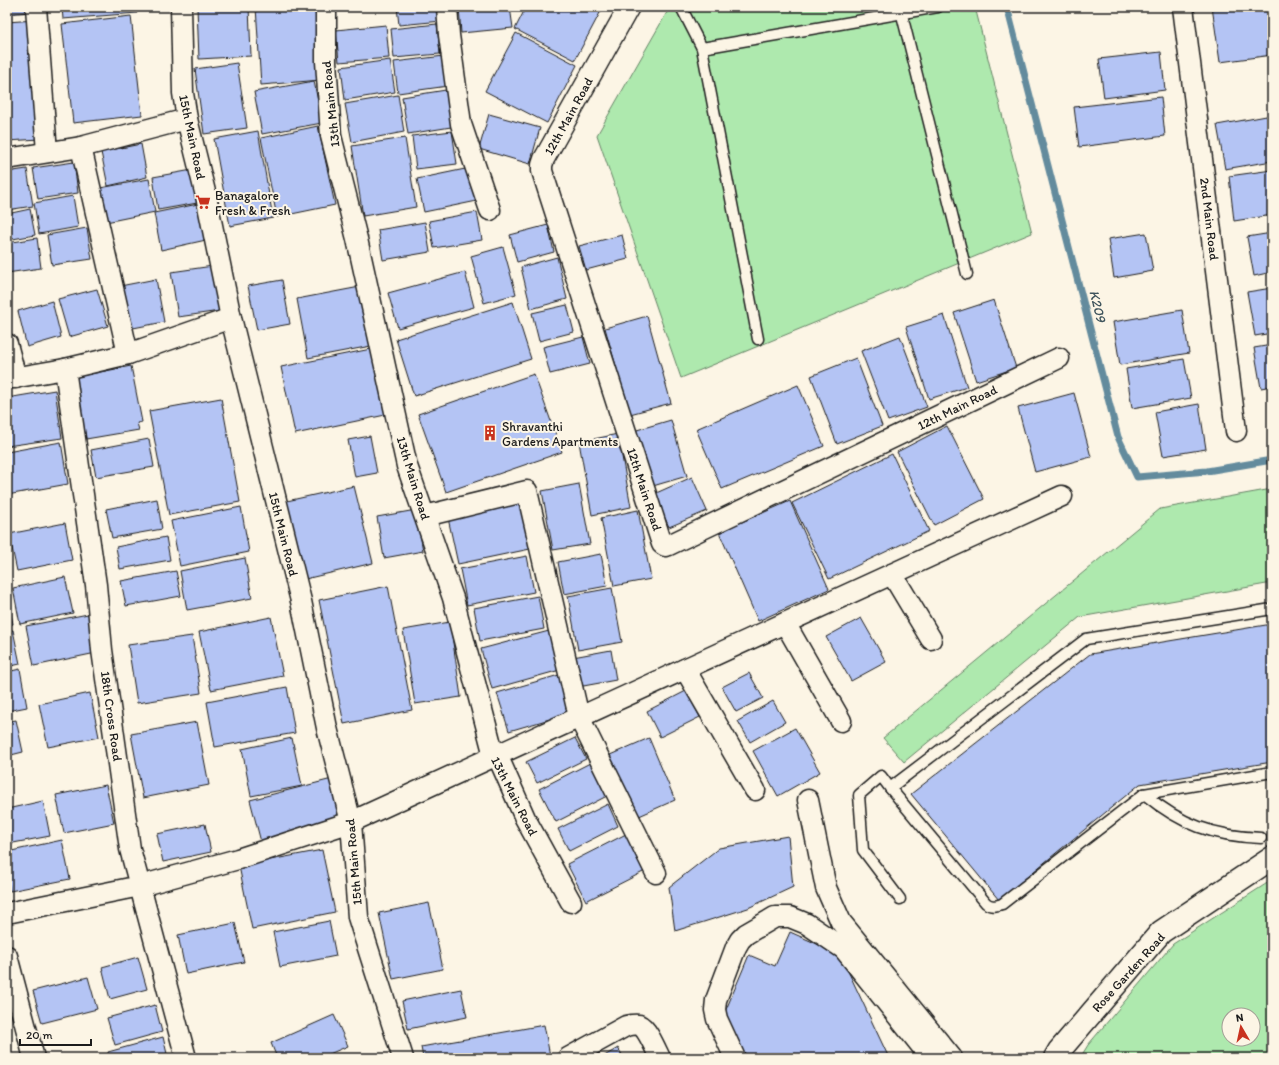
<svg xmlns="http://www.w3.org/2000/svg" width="1279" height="1065" font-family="Itim,sans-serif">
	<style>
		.green { fill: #aee9ae; stroke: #658265; fill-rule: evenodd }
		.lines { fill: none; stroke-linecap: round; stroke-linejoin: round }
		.stream { stroke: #638b9d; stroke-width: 7 }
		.building { fill: #b4c4f4; stroke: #1c1c1c }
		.service-casing { stroke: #1c1c1c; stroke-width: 13 }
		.minor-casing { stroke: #1c1c1c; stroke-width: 23 }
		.tertiary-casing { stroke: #1c1c1c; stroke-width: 25 }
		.service { stroke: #fcf5e5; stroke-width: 10 }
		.minor { stroke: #fcf5e5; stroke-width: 20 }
		.tertiary { stroke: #fcf5e5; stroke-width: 22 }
		.labels { text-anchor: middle; stroke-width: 4; stroke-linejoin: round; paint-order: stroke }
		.street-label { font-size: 13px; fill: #1c1c1c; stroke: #fcf5e5 }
		.poi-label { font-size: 13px; fill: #1c1c1c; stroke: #fcf5e5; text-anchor: start }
		.water-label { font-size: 14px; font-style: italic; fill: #3f545c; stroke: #fcf5e5 }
	</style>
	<rect width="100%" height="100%" fill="#fcf5e5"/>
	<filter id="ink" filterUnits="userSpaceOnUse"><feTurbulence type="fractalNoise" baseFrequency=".025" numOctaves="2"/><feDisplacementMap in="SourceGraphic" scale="8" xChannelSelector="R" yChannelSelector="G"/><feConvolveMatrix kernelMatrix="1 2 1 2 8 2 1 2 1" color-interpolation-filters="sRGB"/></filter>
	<g filter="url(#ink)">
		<g class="green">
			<path d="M670,7H975L1032,233L681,378L597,135Z"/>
			<path d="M1272,489V583L1080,617L904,762L883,738L1160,509Z"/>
			<path d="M1272,880V1058H1080L1088,1045L1173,944ZM1229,1015H1253V1039H1229Z"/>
		</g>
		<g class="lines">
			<path class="stream" d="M1007,7L1118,437L1137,477L1207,471L1272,460"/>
		</g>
		<g class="building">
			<path d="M7,7H30V12L7,14Z"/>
			<path d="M62,7H137V13L63,19Z"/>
			<path d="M197,7H249L251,56L199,59Z"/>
			<path d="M256,7H316L321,80L261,85Z"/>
			<path d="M397,7H440L442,21L399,25Z"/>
			<path d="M459,7H510L513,28L461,33Z"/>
			<path d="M526,7H599L602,9L575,60L515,29Z"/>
			<path d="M1212,7H1272V55L1220,62Z"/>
			<path d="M131,16L142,115L73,123L62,24Z"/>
			<path d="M35,20L40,139L7,141V22Z"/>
			<path d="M437,24L440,54L394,58L391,29Z"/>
			<path d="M386,25L389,58L339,62L336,30Z"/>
			<path d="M516,33L577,65L547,123L485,91Z"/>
			<path d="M1161,52L1165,90L1104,98L1099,59Z"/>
			<path d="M444,56L448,86L398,93L394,62Z"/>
			<path d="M390,60L395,92L345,100L341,67Z"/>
			<path d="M237,63L247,128L204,134L195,69Z"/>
			<path d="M314,81L322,123L262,134L254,92Z"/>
			<path d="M446,90L451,127L408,134L402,97Z"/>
			<path d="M398,95L404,132L352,142L345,104Z"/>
			<path d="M1161,97L1165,136L1079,147L1074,107Z"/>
			<path d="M489,114L540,128L530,164L479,149Z"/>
			<path d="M1272,115V161L1225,169L1217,125Z"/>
			<path d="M318,126L335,205L277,217L261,138Z"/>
			<path d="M258,131L273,218L230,226L214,139Z"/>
			<path d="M452,131L457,164L416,169L412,136Z"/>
			<path d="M405,138L416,207L363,216L352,146Z"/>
			<path d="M141,144L147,177L108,186L101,152Z"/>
			<path d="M74,162L78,193L38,199L33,168Z"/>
			<path d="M470,168L477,201L424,212L417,179Z"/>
			<path d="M27,169L33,206L7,210V172Z"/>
			<path d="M198,169L203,202L158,210L153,177Z"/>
			<path d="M1272,170V215L1234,221L1229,176Z"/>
			<path d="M149,179L155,212L106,222L100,188Z"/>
			<path d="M73,196L78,227L39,234L34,203Z"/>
			<path d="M198,204L206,240L161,250L154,213Z"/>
			<path d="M30,209L35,235L7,240V214Z"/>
			<path d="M477,212L482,240L434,248L429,221Z"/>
			<path d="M425,222L430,252L383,260L378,230Z"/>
			<path d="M548,225L554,252L517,262L510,235Z"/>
			<path d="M87,228L92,259L52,265L47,235Z"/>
			<path d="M1146,233L1153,271L1114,278L1108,239Z"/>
			<path d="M1272,233V272L1254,276L1247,237Z"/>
			<path d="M622,235L628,259L586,270L579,246Z"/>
			<path d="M37,238L41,268L7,273V243Z"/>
			<path d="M503,247L516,294L484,303L471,256Z"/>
			<path d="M557,257L567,299L531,309L521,267Z"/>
			<path d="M213,266L220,311L178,317L171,272Z"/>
			<path d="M465,272L474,307L398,328L388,293Z"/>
			<path d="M156,279L164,322L123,330L115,287Z"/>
			<path d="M282,280L290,324L257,330L248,286Z"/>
			<path d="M360,287L371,346L308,358L297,299Z"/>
			<path d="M1272,288V333L1255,336L1247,292Z"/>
			<path d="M97,289L108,326L69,337L58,299Z"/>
			<path d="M994,300L1016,368L976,381L954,313Z"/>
			<path d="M52,301L61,337L27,347L18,311Z"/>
			<path d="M513,302L531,359L414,396L396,339Z"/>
			<path d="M567,305L574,332L539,341L532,313Z"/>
			<path d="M1182,310L1189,353L1120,365L1113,322Z"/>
			<path d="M944,315L967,387L929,399L906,327Z"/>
			<path d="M647,316L671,403L630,414L605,328Z"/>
			<path d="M900,336L927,407L888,421L861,351Z"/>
			<path d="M583,337L590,364L550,374L543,347Z"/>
			<path d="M1272,345V386L1261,388L1254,348Z"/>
			<path d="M376,348L390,414L295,434L281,367Z"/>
			<path d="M856,358L882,426L837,444L811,376Z"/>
			<path d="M1184,359L1191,398L1132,408L1126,369Z"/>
			<path d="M131,366L142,422L137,423L139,430L86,439L75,377Z"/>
			<path d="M534,374L562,452L446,492L418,414Z"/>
			<path d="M798,385L824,446L722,489L696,429Z"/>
			<path d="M55,390L62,438L7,446V398Z"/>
			<path d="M1074,393L1091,457L1035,472L1018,408Z"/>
			<path d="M221,398L240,502L169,515L149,411Z"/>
			<path d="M1199,404L1206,449L1163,456L1155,412Z"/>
			<path d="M671,420L687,476L646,488L630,432Z"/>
			<path d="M947,426L984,499L934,525L897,452Z"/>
			<path d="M618,434L631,507L592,515L579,442Z"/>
			<path d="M370,436L377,473L355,477L348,440Z"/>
			<path d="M149,439L154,467L96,477L91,450Z"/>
			<path d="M61,442L68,484L7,495V452Z"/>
			<path d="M892,454L929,531L829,579L792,503Z"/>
			<path d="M692,477L707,511L669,527L654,494Z"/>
			<path d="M579,484L590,544L553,550L542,491Z"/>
			<path d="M354,486L373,563L305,579L287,501Z"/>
			<path d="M157,499L162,529L112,538L106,509Z"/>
			<path d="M790,501L829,589L758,621L719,532Z"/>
			<path d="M520,503L530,549L458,564L448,518Z"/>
			<path d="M241,507L249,552L180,566L171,521Z"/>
			<path d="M416,510L423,551L384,558L377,517Z"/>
			<path d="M638,510L651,579L614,586L601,518Z"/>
			<path d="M65,523L72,560L17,571L9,534Z"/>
			<path d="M166,537L170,560L120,569L116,547Z"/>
			<path d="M601,554L607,586L564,594L558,562Z"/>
			<path d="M527,556L534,592L467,605L460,569Z"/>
			<path d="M245,558L252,598L187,610L180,571Z"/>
			<path d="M176,571L181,596L126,606L121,581Z"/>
			<path d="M65,577L73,613L20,624L13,588Z"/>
			<path d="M388,586L412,710L344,724L319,600Z"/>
			<path d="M612,588L622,642L578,650L568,596Z"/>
			<path d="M7,594L13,624L7,625Z"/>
			<path d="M538,596L544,629L480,641L474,608Z"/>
			<path d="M88,614L96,653L34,666L26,626Z"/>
			<path d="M271,617L283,676L211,690L199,632Z"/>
			<path d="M861,618L886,662L851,681L826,637Z"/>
			<path d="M450,622L461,697L415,704L403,630Z"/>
			<path d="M1272,624V762L1140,784L999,900L911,794L1090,654Z"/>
			<path d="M13,630L20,664L7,667V631Z"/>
			<path d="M549,631L560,670L492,689L481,649Z"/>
			<path d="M192,636L201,693L137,703L128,645Z"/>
			<path d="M611,650L616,680L578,687L573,657Z"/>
			<path d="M20,669L27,707L7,711V672Z"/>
			<path d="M749,673L763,698L736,712L722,687Z"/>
			<path d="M559,675L570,713L509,731L497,693Z"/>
			<path d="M287,687L295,733L215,747L207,702Z"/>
			<path d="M686,691L700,717L660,737L647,711Z"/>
			<path d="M90,693L99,737L48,747L39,704Z"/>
			<path d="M773,701L785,722L750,742L738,721Z"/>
			<path d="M16,720L23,752L7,756V722Z"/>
			<path d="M197,722L209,785L143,798L131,734Z"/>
			<path d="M795,728L820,772L778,796L753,751Z"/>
			<path d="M292,738L302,786L251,796L242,749Z"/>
			<path d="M575,738L586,759L537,783L526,762Z"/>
			<path d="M649,738L675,800L637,817L610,755Z"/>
			<path d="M590,763L607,796L556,822L539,789Z"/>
			<path d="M336,778L348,819L261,842L250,800Z"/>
			<path d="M106,785L114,823L64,833L56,795Z"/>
			<path d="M43,801L50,836L8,844L7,809Z"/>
			<path d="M608,804L618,826L569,851L558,829Z"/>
			<path d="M205,824L211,852L163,862L157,834Z"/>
			<path d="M628,833L647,870L586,901L567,864Z"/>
			<path d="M788,836L793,887L748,908L675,931L669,887L719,848Z"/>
			<path d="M62,840L70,879L10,891L7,876V852Z"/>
			<path d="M322,850L335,912L252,929L239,866Z"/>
			<path d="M429,903L443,969L393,979L379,913Z"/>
			<path d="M329,921L336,956L280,967L273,932Z"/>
			<path d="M235,923L244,962L186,974L178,935Z"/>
			<path d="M790,932L840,954L889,1058H746L725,1012L749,955L775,966Z"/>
			<path d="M138,957L147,989L110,999L102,967Z"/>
			<path d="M88,977L97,1009L42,1023L33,991Z"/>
			<path d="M461,989L467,1017L408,1029L402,1001Z"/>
			<path d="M155,1005L162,1032L115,1045L107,1018Z"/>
			<path d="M334,1015L348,1046L320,1058H277L271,1043Z"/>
			<path d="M544,1025L550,1056L542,1058H423L421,1047Z"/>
			<path d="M7,1037L12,1058H7Z"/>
			<path d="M163,1037L168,1058H109L108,1052Z"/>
			<path d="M618,1048L624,1058H601Z"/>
		</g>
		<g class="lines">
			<g class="service-casing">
				<g id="service">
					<path d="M681,7L702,48L758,339"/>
					<path d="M900,7L967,274"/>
					<path d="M702,48L938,7"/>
					<path d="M1272,609L1086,639L890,788L986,903C991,907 995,906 1002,904L1144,794L1272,772"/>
					<path d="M890,788L881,776L859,795L863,850L900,899"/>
					<path d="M1144,794C1182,825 1213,836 1261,838"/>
				</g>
			</g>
			<g class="minor-casing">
				<g id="minor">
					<path d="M36,7L47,152"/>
					<path d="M181,7L183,93L187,119L206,196L231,318L301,601L327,728L351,822L358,917L403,1058"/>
					<path d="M326,7V61L331,136L357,239L407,466L453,598L494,756L498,757L525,818L571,902"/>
					<path d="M447,7L449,35L461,124L490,210"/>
					<path d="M629,7L544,159L542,165V171L662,544L665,546L669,545L1059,358"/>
					<path d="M1183,7L1236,431"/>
					<path d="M81,147L128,354"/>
					<path d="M7,159L81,147L187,119"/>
					<path d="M7,344L16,378"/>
					<path d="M65,369L96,585L102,650L130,849L186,1058"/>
					<path d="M7,379L65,369L128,354L231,318"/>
					<path d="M425,516L527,491L579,717L656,873"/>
					<path d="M892,574L931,639"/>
					<path d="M785,623L841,721"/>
					<path d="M685,669L755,790"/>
					<path d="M808,800L826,888L841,922L952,1058"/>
					<path d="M7,913L140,886L238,859L351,822L1062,496"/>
					<path d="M7,956L34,1058"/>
					<path d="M568,1058L626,1026C631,1025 635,1024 639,1025C647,1028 656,1050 660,1058"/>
					<path d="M735,1058L717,1019L715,1010L716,1000L736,947L740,940L746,934L775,917H790L807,924L844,949L931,1058"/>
				</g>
			</g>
			<g class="tertiary-casing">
				<path id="tertiary" d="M1055,1058L1059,1051L1161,932L1272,858"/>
			</g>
			<use href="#service" class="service"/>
			<use href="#minor" class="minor"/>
			<use href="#tertiary" class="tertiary"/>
		</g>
	</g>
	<defs>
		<g id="supermarket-bare" transform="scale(1.2)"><path d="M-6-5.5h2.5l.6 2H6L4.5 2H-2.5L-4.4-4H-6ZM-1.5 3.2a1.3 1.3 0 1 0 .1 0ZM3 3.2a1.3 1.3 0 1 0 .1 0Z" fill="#c8321e" stroke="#fcf5e5" stroke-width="2.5" paint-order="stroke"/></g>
		<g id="building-bare" transform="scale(1.2)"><path d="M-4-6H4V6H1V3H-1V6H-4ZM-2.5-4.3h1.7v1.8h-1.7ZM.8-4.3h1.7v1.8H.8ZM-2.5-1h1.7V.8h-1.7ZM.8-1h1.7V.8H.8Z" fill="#c8321e" stroke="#fcf5e5" stroke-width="2.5" paint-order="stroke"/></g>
	</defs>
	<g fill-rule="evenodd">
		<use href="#supermarket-bare" x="203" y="202"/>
		<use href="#building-bare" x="490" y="433"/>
	</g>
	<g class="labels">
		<g class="street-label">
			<text transform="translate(330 104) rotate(-96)" y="5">13th Main Road</text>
			<text transform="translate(568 116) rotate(-61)" y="5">12th Main Road</text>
			<text transform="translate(193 137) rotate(78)" y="5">15th Main Road</text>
			<text transform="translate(1210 219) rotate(83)" y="5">2nd Main Road</text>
			<text transform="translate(957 407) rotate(-26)" y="5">12th Main Road</text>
			<text transform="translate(414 478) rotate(73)" y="5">13th Main Road</text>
			<text transform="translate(645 489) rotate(72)" y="5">12th Main Road</text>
			<text transform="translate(284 534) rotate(76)" y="5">15th Main Road</text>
			<text transform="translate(112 716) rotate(82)" y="5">18th Cross Road</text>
			<text transform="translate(515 796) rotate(63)" y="5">13th Main Road</text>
			<text transform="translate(353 862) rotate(-95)" y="5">15th Main Road</text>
			<text transform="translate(1128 972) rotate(-48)" y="5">Rose Garden Road</text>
		</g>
		<g class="poi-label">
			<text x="215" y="200">Banagalore<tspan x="215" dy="15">Fresh &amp; Fresh</tspan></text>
			<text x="502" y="431">Shravanthi<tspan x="502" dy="15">Gardens Apartments</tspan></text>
		</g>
		<g class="water-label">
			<text transform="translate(1098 306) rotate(76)" y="5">K209</text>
		</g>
	</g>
	<rect width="1279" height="1065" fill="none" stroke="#fcf5e5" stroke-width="24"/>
	<rect x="12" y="12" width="1255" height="1041" fill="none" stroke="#1c1c1c" stroke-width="1.5" filter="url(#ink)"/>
	<g transform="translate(1241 1027) rotate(351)"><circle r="19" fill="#fcf5e5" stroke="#a29e95"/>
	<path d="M0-3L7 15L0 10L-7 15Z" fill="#c8321e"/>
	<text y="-6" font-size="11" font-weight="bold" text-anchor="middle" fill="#1c1c1c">N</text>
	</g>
	<path d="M20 1039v6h71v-6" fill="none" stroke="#1c1c1c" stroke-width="2"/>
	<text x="26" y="1039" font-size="12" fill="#1c1c1c" stroke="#fcf5e5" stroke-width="3" paint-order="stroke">20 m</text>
</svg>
